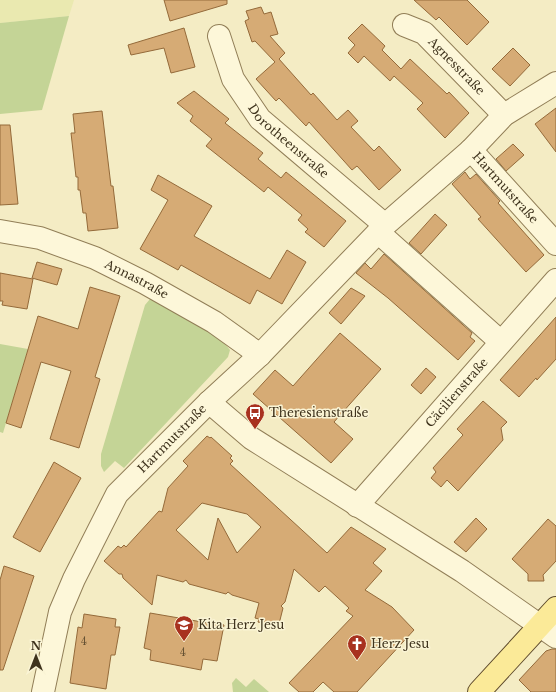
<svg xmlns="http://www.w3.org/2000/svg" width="556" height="692" font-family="'Libre Baskerville',serif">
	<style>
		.farmland { fill: #eae9b0 }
		.green { fill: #c4d496 }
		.building { fill: #d6ab75; stroke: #946a3a; fill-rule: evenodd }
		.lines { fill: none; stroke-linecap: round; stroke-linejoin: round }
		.minor-casing { stroke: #917e57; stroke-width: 24 }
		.major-casing { stroke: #5f4b2c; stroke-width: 24 }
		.minor { stroke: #fdf7d9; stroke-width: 22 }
		.major { stroke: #fbea98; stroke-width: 22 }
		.labels { text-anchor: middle; stroke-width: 3; stroke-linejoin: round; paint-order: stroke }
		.number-label { font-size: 10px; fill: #655133 }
		.street-label { font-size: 12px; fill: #3f331d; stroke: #faf4d5 }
		.poi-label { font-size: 12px; fill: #3f331d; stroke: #faf4d5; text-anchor: start }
	</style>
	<rect width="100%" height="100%" fill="#f4ecc4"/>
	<path class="farmland" d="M0,0H74L69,16L0,23Z"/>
	<g class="green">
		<path d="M69,16L42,110L0,114V23Z"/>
		<path d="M150,299C169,302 220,335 230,350L228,357L124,468L115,461L104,472L101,466V454L145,305Z"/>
		<path d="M0,344L28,349L3,433L0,432Z"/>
		<path d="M236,678L246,687L254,679L269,692H233L232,683Z"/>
	</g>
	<g class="building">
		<path d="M164,0H227V4L170,21Z"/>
		<path d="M414,0H467L489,22L467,45L439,17L436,20Z"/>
		<path d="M261,7L264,14L271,12L278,34L270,36L285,53L279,59L311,95L313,93L337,120L348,110L358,121L351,127L374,151L379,146L401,170L379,190L357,166L352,170L309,122L306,126L279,98L276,101L256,79L275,62L255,41L252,42L245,21L249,19L246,11Z"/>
		<path d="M362,24L385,46L382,50L401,69L410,59L447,94L449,92L469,113L445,138L417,109L423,103L394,76L390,81L364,56L358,63L348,53L355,45L348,38Z"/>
		<path d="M184,28L195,67L171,73L164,48L131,55L128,45Z"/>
		<path d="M513,48L530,65L510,86L492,69Z"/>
		<path d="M194,91L229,119L225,123L263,153L258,159L281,178L286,172L346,221L324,247L305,232L308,229L298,220L302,215L268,187L264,192L206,146L212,139L190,121L193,116L177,103Z"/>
		<path d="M556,108V152L535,124Z"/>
		<path d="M102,111L111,186H113L118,228L88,231L86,213H83L80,190H78V177H76L71,133H75L73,114Z"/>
		<path d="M0,125H10L18,204L0,205Z"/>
		<path d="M513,144L524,155L506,171L496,159Z"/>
		<path d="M465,172L470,179L476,174L500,201L498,203L544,255L526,272L478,219L481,217L452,184Z"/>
		<path d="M158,175L212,206L194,236L270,279L287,250L306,262L282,304L257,290L250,304L181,265L178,270L140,249L168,200L151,190Z"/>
		<path d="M435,214L447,225L421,254L409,243Z"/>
		<path d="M384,254L472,333L470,337L475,341L458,360L388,298L356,273L365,263L371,269Z"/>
		<path d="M37,262L62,269L57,285L32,278Z"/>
		<path d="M0,273L33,279L27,309L2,305L3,301H0Z"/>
		<path d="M90,287L120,296L95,377L100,379L79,448L50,439L71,371L41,362L21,428L6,423L38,316L78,329Z"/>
		<path d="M351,288L365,296L341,324L329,313Z"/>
		<path d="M556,317V359L537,380L536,378L519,397L500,380Z"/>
		<path d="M340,333L381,369L334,422L353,439L331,463L253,394L275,370L293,386Z"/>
		<path d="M426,368L436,377L421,394L411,385Z"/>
		<path d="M483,401L507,422L501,428L503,440L458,491L447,480L441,487L431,478L436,472L433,468L463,435L457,429Z"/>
		<path d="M207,436L210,438L211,437L232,456L230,458L233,461L230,464L327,553L351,527L386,549L373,563L382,571L365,590L392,607L414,630L357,692H334L323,682L313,692H299L289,683L353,616L346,611L349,608L325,586L319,592L294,569L285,602L281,606L283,608L278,628L258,622L259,619L255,618L259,603L232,595L228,592L226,594L189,584L186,580L183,582L157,575L152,605L123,578L122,574H119L104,561L118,546L121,548L124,545L126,547L159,511L162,512L168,488L188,466L183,461ZM202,503L247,514L261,527L237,553L218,518L208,560L176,530Z"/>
		<path d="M54,462L81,478L40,552L13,537Z"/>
		<path d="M476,518L487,529L466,552L454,542Z"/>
		<path d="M548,519L556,526V561L543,575L544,581H528V574L512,559Z"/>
		<path d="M4,566L34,576L3,670H0V580Z"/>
		<path d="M150,613L208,623V622L224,625L217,661L203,659L201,670L150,660L151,650L144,648Z"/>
		<path d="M84,614L116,619L115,627H120L115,655H111L106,689L70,683L78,627L82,628Z"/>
		<path d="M552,649H556V692H531L519,680L546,651Z"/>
	</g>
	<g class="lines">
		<g class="minor-casing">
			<g id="minor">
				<path id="s1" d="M404,25L424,33L504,115"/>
				<path id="s2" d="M219,36L233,79L260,119L385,225"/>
				<path id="s3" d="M471,150L556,244"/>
				<path id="s4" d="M0,231L40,238L95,258L145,283L214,322L260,355"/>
				<path d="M379,233L501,342"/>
				<path d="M209,402L251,438L462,571L556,637"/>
				<path id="s5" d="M357,506L556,280"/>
				<path id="s6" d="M43,692L60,612L74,579L117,494L209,402L260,355L385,225L471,150L504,115L556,83"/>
			</g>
		</g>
		<g class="major-casing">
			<path id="major" d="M479,692L556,608"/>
		</g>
		<use href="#minor" class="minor"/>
		<use href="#major" class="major"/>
	</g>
	<defs>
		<g id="bus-pin" transform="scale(1)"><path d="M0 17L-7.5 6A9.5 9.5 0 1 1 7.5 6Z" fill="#a8311f" stroke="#faf4d5"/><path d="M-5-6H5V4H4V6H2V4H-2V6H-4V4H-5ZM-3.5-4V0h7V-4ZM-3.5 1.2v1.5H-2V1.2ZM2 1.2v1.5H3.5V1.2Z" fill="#fff"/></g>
		<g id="school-pin" transform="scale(1)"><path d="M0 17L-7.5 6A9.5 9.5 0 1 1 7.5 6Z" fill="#a8311f" stroke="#faf4d5"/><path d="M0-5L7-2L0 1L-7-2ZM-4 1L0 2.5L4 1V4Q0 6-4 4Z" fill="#fff"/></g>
		<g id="church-pin" transform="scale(1)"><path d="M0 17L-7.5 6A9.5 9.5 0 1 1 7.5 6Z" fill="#a8311f" stroke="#faf4d5"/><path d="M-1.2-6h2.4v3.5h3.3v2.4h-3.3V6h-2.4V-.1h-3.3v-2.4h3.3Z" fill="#fff"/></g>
	</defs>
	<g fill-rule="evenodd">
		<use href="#bus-pin" x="255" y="413"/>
		<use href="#school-pin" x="184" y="625"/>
		<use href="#church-pin" x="357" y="644"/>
	</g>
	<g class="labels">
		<g class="number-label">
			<text x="84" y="645">4</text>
			<text x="183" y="656">4</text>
		</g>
		<g class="street-label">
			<text dy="4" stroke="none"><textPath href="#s1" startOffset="68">Agnesstraße</textPath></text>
			<text dy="4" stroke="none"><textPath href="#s2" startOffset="129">Dorotheenstraße</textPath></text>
			<text dy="4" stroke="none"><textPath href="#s3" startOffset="51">Hartmutstraße</textPath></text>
			<text dy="4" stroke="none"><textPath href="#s4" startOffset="146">Annastraße</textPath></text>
			<text dy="4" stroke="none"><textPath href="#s5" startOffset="151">Cäcilienstraße</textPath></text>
			<text dy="4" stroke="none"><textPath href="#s6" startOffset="291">Hartmutstraße</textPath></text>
		</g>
		<g class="poi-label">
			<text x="269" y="417">Theresienstraße</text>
			<text x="198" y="629">Kita Herz Jesu</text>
			<text x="371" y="648">Herz Jesu</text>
		</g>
	</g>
	<g transform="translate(36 656)" stroke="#faf4d5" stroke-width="3" paint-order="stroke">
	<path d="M0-3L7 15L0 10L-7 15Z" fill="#3f331d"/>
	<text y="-6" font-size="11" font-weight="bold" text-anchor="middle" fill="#3f331d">N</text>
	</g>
</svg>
